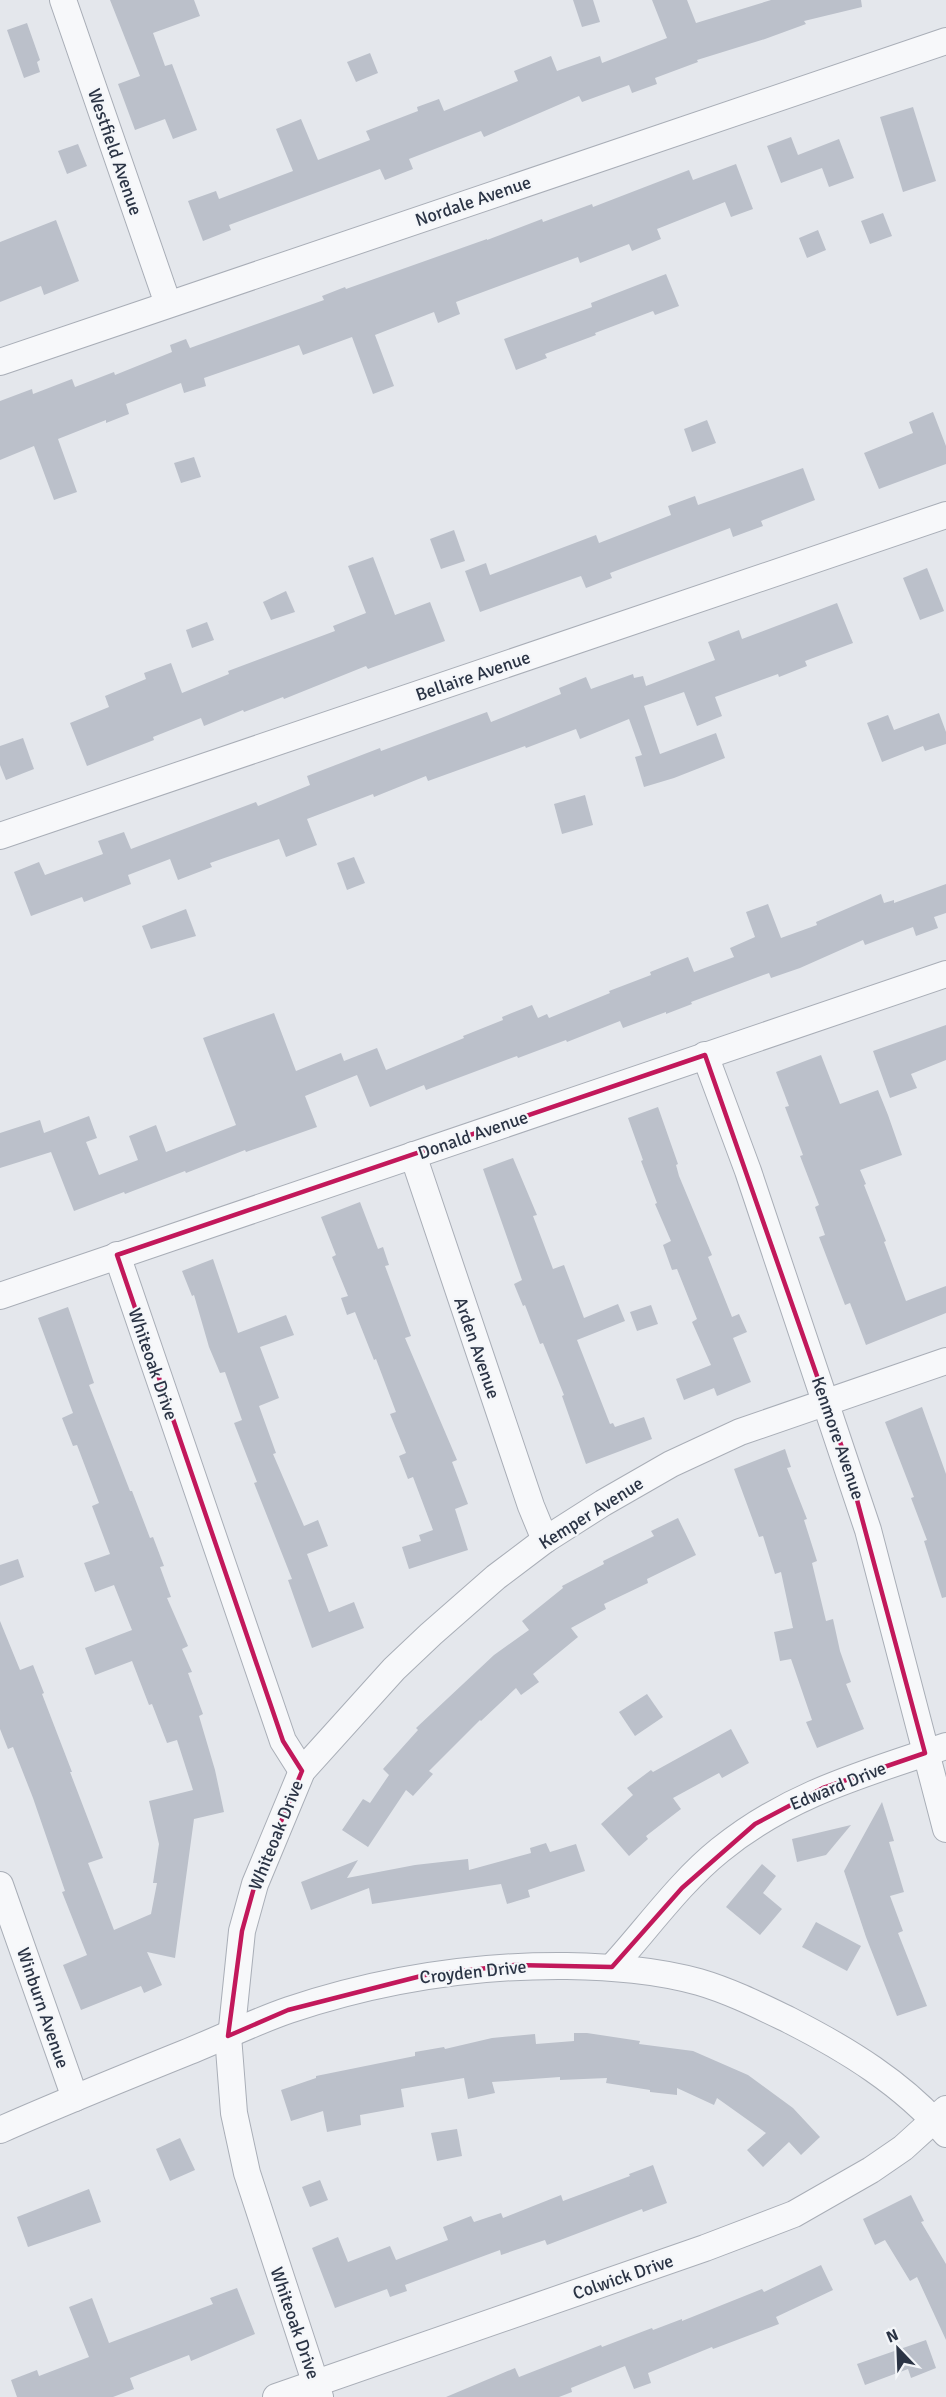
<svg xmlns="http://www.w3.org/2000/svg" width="946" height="2397" font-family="Signika,sans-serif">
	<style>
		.building { fill: #bbc0ca }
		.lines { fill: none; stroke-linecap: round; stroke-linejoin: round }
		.minor-casing { stroke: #a9aeb7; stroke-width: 28 }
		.minor { stroke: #f7f8fa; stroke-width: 26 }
		.marked { fill: none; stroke: #c2185b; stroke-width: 4.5; stroke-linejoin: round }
		.labels { text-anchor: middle; stroke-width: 4.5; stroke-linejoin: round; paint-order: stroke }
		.street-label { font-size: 18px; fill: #2b3445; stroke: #f4f6f9 }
	</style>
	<rect width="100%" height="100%" fill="#e4e7ec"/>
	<g class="building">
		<path d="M110,0H194L200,16L153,33L165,66L172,64L197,130L173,139L165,119L135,130L118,84L140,76Z"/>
		<path d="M573,0H593L600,22L582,27Z"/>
		<path d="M652,0H687L696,23L771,0H861L862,7L804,21L806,24L765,39L697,60L698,62L655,78L657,84L632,93L629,85L582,102L579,96L484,137L481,131L409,159L413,169L385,180L380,169L229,225L231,230L203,241L188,201L216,191L219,199L293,171L276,129L301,119L318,160L370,140L366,131L418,111L417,107L439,99L444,111L518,81L514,71L551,56L557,71L600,56L602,63L667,38Z"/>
		<path d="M27,23L40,60L37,62L40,72L24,78L7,30Z"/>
		<path d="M370,53L378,73L356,82L347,62Z"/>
		<path d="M913,107L936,181L903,192L880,117Z"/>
		<path d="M791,137L798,155L839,139L854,178L829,187L822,168L781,183L767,146Z"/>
		<path d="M78,144L87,166L67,174L58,151Z"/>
		<path d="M736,164L753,209L731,217L725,202L657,229L661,239L632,251L629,244L580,263L578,257L456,302L460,314L438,323L434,312L375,335L394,386L373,394L352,337L303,355L299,345L204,378L206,386L184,393L181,383L126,404L129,414L106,423V420L58,439L77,492L54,500L34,446L0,460V401L32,389L33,394L72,379L75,387L114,372L115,375L172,352L170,345L186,339L190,348L324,300L322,296L345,287L346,289L487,239V240L542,219L543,222L592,204L593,207L689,170L693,180Z"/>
		<path d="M883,213L892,236L870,244L861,221Z"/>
		<path d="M56,220L79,281L44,295L41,286L0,302V242Z"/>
		<path d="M818,230L826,250L807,258L799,238Z"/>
		<path d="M666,274L679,306L655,315L653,311L595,333L596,335L545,354L547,358L516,370L504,339L592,307L591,303Z"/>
		<path d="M933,412L946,446V464L879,489L864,453L913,433L909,422Z"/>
		<path d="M707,420L716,443L692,452L684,429Z"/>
		<path d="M194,457L201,477L181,483L174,463Z"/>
		<path d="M803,468L815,500L761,521L763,526L733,537L730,528L610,573L612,578L586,588L581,576L480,612L465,571L486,563L490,575L596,535L599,543L671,515L668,506L695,496L698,505Z"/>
		<path d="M454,530L465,561L441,569L430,539Z"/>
		<path d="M373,557L395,615L430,602L445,641L368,669L366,666L284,699L283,697L244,712L243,710L204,726L201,718L153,737L154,740L87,766L70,723L109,707L105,696L146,679L144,673L171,663L182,693L229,674L228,671L335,631L333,626L366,613L348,566Z"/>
		<path d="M927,568L944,611L920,620L903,578Z"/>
		<path d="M286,591L295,612L271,620L263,602Z"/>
		<path d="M837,603L853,643L805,661L807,666L779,677L778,674L715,697L722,716L697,726L684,692L644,706L660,754L716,733L725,758L674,778L644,787L635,757L642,755L629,719L580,739L576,729L526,748L525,746L428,781L426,776L374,797L373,794L307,819L317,845L286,857L279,839L210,863L212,867L178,880L170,859L128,875L131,884L84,902L82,897L31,916L14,872L39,862L45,875L103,854L98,841L124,832L131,849L256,802L258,806L310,785L307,776L380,748L381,751L487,712L491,722L561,694L559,688L586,677L591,689L633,674L634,678L643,676L646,686L715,660L708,642L739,630L742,639Z"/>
		<path d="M207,622L214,640L192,648L186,630Z"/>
		<path d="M939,713L946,732V744L925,751L923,746L882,762L867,723L888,715L894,730Z"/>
		<path d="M23,738L34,769L6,780L0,765V746Z"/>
		<path d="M585,795L593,825L562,834L554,804Z"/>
		<path d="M354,857L365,883L347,890L337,863Z"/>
		<path d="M946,884V913L934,917L938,928L916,936L913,927L865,945L863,940L800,968L771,978L769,973L691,1002L692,1004L666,1014V1012L623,1028L620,1021L567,1042L566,1040L518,1058L517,1056L426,1090L424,1085L370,1107L357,1075L305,1096L317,1127L246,1152L245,1150L186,1173L185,1171L125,1194L124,1192L74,1211L51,1152L0,1168V1133L40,1120L44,1133L89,1116L97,1138L86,1142L99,1175L138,1160L129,1136L156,1125L166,1152L236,1125L203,1038L274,1013L296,1071L341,1053L344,1061L377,1048L386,1070L464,1038L463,1036L503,1020L502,1017L532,1005L538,1018L547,1014L549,1018L610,993L609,991L651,975L650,972L688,957L694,972L734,957L730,948L755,937L746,912L768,904L781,938L817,925L816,922L881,894L884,903L894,900V903Z"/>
		<path d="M186,909L196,936L151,949L142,926Z"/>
		<path d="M946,1025V1060L911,1074L917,1088L890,1098L873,1051Z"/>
		<path d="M821,1055L840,1104L878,1090L888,1115L902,1155L860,1170L866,1184L864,1185L886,1241L884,1242L906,1301L946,1286V1313L866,1345L850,1303L845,1305L819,1237L825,1235L815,1207L819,1205L800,1156L803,1155L785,1107L789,1106L776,1072Z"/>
		<path d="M658,1107L678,1164L676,1165L679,1176L712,1255L708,1257L732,1317L739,1314L747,1332L733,1338L751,1382L717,1396L714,1388L684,1400L676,1379L711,1365L692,1322L697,1319L677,1269L672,1270L663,1245L671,1241L655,1204L657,1203L641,1161L643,1160L628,1118Z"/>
		<path d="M513,1158L537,1215L533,1216L553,1269L564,1265L584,1318L618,1304L625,1321L577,1340L610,1424L613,1423L615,1427L644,1417L652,1439L586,1464L562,1396L564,1395L543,1343L540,1344L525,1305L523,1306L514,1284L522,1280L483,1169Z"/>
		<path d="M360,1202L378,1249L383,1247L389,1265L385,1266L411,1336L405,1338L457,1460L452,1462L468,1504L455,1509L468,1550L409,1569L402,1547L421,1541L419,1535L433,1530L413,1477L408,1479L399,1456L406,1453L390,1414L396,1412L376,1359L374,1360L355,1312L347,1315L341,1298L348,1296L332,1257L336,1255L321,1217Z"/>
		<path d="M213,1259L238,1333L286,1315L294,1335L260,1347L279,1398L259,1406L276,1453L273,1454L304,1526L318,1520L328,1546L307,1554L329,1612L354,1602L364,1628L312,1648L288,1580L292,1579L254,1483L257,1482L234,1423L242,1420L225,1372L220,1373L209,1347L194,1295L192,1296L182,1271Z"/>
		<path d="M651,1305L658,1324L637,1331L630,1312Z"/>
		<path d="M68,1307L94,1383L89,1385L130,1491H132L150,1538L153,1537L164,1566L160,1567L171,1597L167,1598L188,1646L182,1649L192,1672L188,1673L203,1714L199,1716L215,1770L224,1812L194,1819L175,1958L147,1952L162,1985L144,1993L141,1986L81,2010L63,1965L87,1955L62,1892L65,1891L33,1798L13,1747L8,1749L0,1729V1621L20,1670L33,1665L44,1693L42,1694L72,1772H70L103,1858L88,1863L114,1930L151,1914L157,1883H153L159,1844L149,1801L193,1790L177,1740L167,1743L152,1704L149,1705L132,1661L95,1675L85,1648L132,1630L114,1585L95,1592L84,1563L110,1554L92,1506L99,1503L77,1445L73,1446L62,1418L73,1413L38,1318Z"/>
		<path d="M922,1407L946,1474V1597L942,1598L924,1541L927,1540L911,1498L914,1497L885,1422Z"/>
		<path d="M785,1449L791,1467L787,1468L807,1519L804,1520L817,1561L812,1563L826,1621L833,1619L840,1651L851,1682L846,1684L864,1729L817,1748L806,1722L812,1720L791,1659L780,1661L774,1632L793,1628L781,1572L775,1574L763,1536L759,1537L734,1469Z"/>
		<path d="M678,1518L696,1555L647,1579L648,1583L604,1604L606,1609L571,1628L578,1637L533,1674L539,1682L521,1695L516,1688L481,1721L480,1720L429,1771L433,1774L413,1796L406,1790L368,1847L342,1830L363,1799L370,1803L389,1775L383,1769L418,1730L416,1728L494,1655L529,1630L522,1621L563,1588L562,1586L604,1564L603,1561L654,1536L651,1531Z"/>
		<path d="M18,1559L24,1577L0,1586V1565Z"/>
		<path d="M647,1694L663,1717L635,1736L619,1712Z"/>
		<path d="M731,1729L749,1763L722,1778L719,1773L673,1798L681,1809L646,1836L648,1839L629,1856L601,1824L633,1795L627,1788L651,1770L653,1772Z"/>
		<path d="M882,1802L894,1841L889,1842L904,1892L890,1896L903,1931L898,1933L927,2006L897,2016L866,1937L844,1871Z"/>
		<path d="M851,1825L826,1855L797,1862L792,1839Z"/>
		<path d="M546,1843L550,1852L576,1844L585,1871L528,1890L530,1897L507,1904L501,1884L372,1904L369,1888L311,1910L301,1882L358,1860L347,1878L415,1865L468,1859L469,1870L531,1853L530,1848Z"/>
		<path d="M762,1864L776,1876L763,1893L782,1909L760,1935L726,1907Z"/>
		<path d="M816,1922L861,1946L847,1971L802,1947Z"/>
		<path d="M574,2033H587L640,2041L639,2044L693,2051L748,2075L793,2108L820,2137L801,2155L789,2142L763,2167L747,2150L766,2133L717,2098L714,2105L677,2088V2095L650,2092V2090L606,2083L607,2078L560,2080V2077L492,2082L495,2093L468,2099L464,2078L401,2089L404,2107L360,2115L361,2125L327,2132L323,2111L291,2121L281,2090L316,2078V2076L415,2056V2052L444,2047L445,2049L492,2038L535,2034L536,2044L574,2041Z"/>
		<path d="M457,2129L462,2156L437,2161L431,2133Z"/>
		<path d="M180,2138L195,2170L170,2181L156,2149Z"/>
		<path d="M653,2165L667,2203L643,2212L642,2209L547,2245L545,2240L501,2255L500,2250L405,2285L407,2291L390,2297L387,2289L335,2308L312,2248L338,2237L348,2262L390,2246L396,2260L448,2240L443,2227L471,2216L474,2222L501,2213L503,2218L561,2195L563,2201L630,2176L629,2174Z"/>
		<path d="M320,2180L328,2200L310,2207L302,2187Z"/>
		<path d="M89,2189L101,2222L28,2247L17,2217Z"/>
		<path d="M911,2195L924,2221L921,2222L946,2264V2340L917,2277L910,2281L885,2240L875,2245L863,2219Z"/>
		<path d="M821,2265L833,2290L776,2317L779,2324L713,2349L712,2347L648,2373L651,2383L634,2389L625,2366L571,2388L572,2392L559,2397H446L515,2368L519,2377L601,2345L602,2347L652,2328L653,2330L682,2319V2321L762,2289L764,2292Z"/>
		<path d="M237,2288L255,2334L191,2361L189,2355L130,2378L134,2389L113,2397H17L11,2380L37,2370L39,2376L89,2357L69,2307L92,2298L109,2343L213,2304L210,2298Z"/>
		<path d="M926,2340L936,2368L911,2378L908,2369L865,2385L857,2364Z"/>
	</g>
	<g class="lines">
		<g class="minor-casing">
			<g id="minor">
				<path d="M63,0L168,304"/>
				<path d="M0,362L946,41"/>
				<path d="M0,836L946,515"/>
				<path d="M705,1055L748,1171L868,1530L946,1829"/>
				<path d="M413,1155L531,1506L545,1540"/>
				<path d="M117,1255L283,1741L302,1771"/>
				<path d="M0,1296L946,974"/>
				<path d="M0,1885L75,2098"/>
				<path d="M612,1967C647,1929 679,1883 720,1850C789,1794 864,1774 946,1746"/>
				<path d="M0,2130C61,2103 123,2078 185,2053C220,2039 254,2022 289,2010C379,1980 472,1965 567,1966C612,1967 655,1970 699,1982C730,1991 760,2006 789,2020C846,2049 904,2084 946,2134"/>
				<path d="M276,2397L705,2248L794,2214L871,2170L903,2148L946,2109"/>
				<path d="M320,2397L247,2173L234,2113L228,2036L232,2028L242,1931L255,1884L302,1771L394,1669L431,1634L496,1577L545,1540L603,1503L671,1464L740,1432L946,1361"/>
			</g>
		</g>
		<use href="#minor" class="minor"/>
	</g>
	<path class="marked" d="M705,1055L846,1459L925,1753L823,1788L755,1824L682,1888L612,1967L514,1965L425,1975L288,2010L228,2036L242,1931L255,1884L302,1771L283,1741L117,1255Z"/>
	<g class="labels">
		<g class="street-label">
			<text transform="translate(115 152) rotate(71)" y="6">Westfield Avenue</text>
			<text transform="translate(473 201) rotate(-19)" y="6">Nordale Avenue</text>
			<text transform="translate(473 676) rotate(-19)" y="6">Bellaire Avenue</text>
			<text transform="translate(473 1135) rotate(-19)" y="6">Donald Avenue</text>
			<text transform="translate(477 1348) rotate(71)" y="6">Arden Avenue</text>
			<text transform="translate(153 1364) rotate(71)" y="6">Whiteoak Drive</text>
			<text transform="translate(838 1438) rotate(71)" y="6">Kenmore Avenue</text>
			<text transform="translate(591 1513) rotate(-32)" y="6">Kemper Avenue</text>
			<text transform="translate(838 1786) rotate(-22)" y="6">Edward Drive</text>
			<text transform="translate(276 1835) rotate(-68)" y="6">Whiteoak Drive</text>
			<text transform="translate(473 1972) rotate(-6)" y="6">Croyden Drive</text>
			<text transform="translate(43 2008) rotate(71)" y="6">Winburn Avenue</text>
			<text transform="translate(623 2277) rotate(-19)" y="6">Colwick Drive</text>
			<text transform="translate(295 2323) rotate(71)" y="6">Whiteoak Drive</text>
		</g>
	</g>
	<g transform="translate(898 2349) rotate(337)" stroke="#f4f6f9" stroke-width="4.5" paint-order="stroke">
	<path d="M0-4.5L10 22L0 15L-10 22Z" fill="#2b3445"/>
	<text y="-9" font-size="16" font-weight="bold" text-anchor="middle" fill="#2b3445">N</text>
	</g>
</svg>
